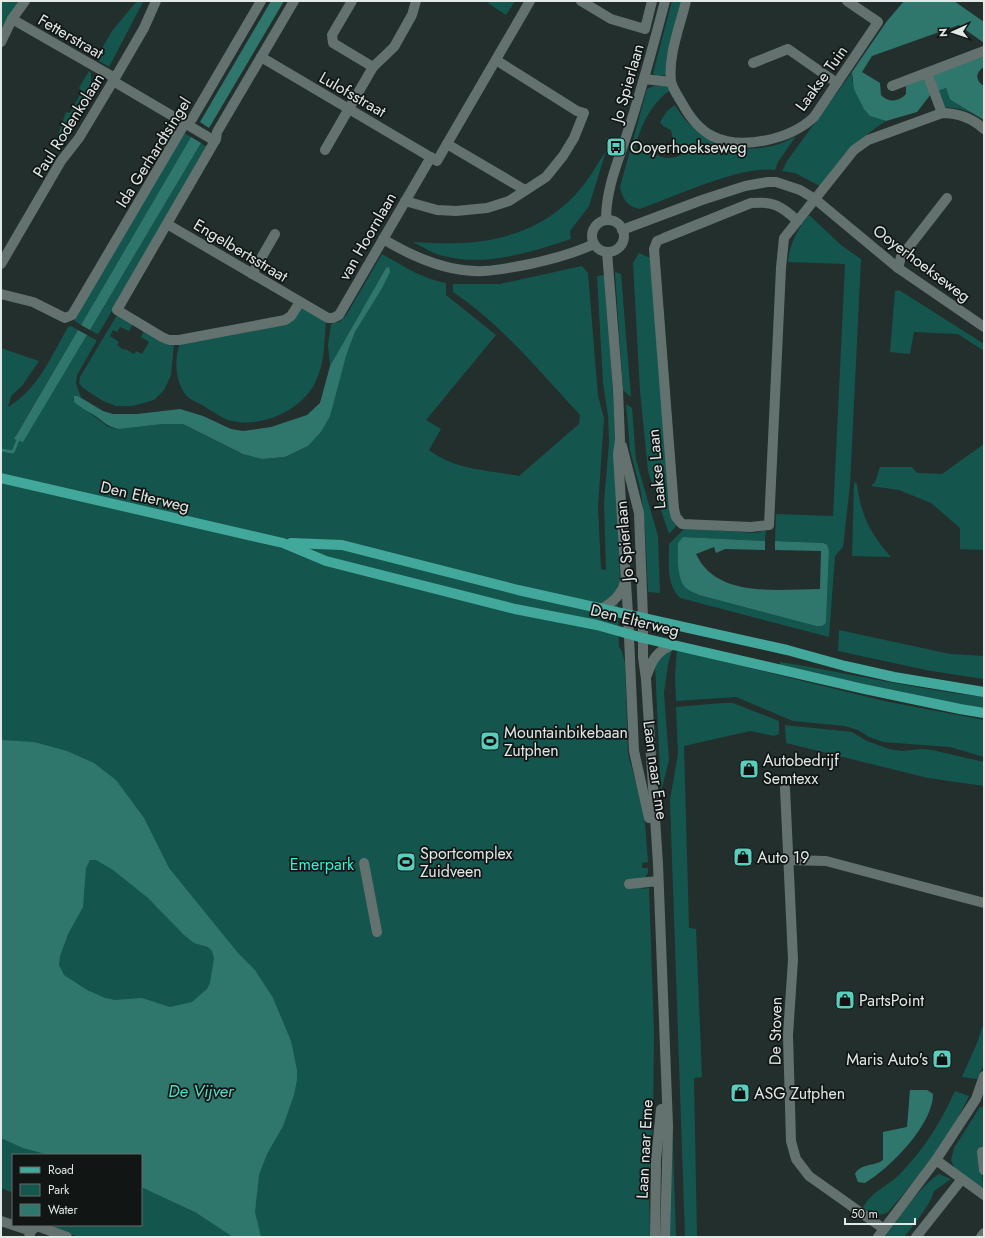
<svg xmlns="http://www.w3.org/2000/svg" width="985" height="1238" font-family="Jost,sans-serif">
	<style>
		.green { fill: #14564d }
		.water { fill: #2f776c; fill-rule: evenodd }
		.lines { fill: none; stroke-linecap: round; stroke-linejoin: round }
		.stream { stroke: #2f776c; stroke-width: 3 }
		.minor { stroke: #64726f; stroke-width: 10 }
		.tertiary { stroke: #64726f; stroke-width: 10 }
		.primary { stroke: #42a89b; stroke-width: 10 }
		.labels { text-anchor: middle; stroke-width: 3.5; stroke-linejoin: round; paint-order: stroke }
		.street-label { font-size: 16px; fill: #e1e9e7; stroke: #111615 }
		.poi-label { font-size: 16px; fill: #e1e9e7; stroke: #111615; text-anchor: start }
		.park-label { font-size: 16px; fill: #28f8df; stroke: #111615 }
		.water-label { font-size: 17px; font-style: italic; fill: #53ddc9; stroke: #111615 }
	</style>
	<rect width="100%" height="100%" fill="#232f2d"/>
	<g class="green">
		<path d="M1,1H20L1,30Z"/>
		<path d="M137,1L143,2L109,67L96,59L112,31Z"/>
		<path d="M490,1H515L506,15L488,3Z"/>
		<path d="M672,1H681L666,60L667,75L656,76L653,73Z"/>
		<path d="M89,71L91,73V84L94,88L63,140L53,149L66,112L70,113L82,91L79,88Z"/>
		<path d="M852,72V80L870,116L886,121C854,142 842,155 820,186L795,173L782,171L787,161Z"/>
		<path d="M654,86H665L669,88V91C651,104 639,128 635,150L648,145C655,158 668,161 681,155L679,147L673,139L671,130L663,126L660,122L667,111L675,105C697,147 756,161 796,136L778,162L775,170C742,165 673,197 640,209C627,206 623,200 620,187L647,89Z"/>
		<path d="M946,88C952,105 961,106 976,114L960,109L945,107L938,91Z"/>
		<path d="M184,133L191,137L81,325L75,321L74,318Z"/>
		<path d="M201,143L207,147V149L99,333L97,334L90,330Z"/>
		<path d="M606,151L589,206L570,231L571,239C531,252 486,267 444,256C433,254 423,247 413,242C474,247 532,241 576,194C588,181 596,166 606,151Z"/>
		<path d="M809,215L841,245L861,259L850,485L843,547L835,556L829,637L680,598C666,585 669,563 669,544L685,528L756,533L766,530L765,541L683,537L686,588L699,595L816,626L826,623L829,551L823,543L775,541L776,514L833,516L845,264L788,262C789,245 798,228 809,215Z"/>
		<path d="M639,253L650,258L671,511L678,524L669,534L648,471L640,391L633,263Z"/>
		<path d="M382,254C402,265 422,279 446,283V295L496,335L426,420L441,429L429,450C454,470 489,470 519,476L579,424L580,415C540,372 502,325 453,292V284H500L582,266L588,273L598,396L604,418L598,507L601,569L606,570L604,503L609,442L608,416L603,383L597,276L606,275L614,415L620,583L617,586L619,647L622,651L625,663L628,754L644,811L648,862L642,863V868H648V873L645,878H642V889L649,888L654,1032L653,1122L649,1190L650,1237H79L46,1225H141V1155H13V1193L1,1188V348L39,361L22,386L11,396L8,407C38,389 51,357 68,327L71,326L78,330L16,435L23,441L87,335L96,340V342L77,375L76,384L81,397L75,396L73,400L107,426L112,428L119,429L163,424H183L243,454L262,459L285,457L308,446L321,432L346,356L355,332L381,290L386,268L330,366L328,345L331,324L341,321L347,314Z"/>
		<path d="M615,272L621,274L631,397L623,390Z"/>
		<path d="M899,290L984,344V351L958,334L914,332L910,354L890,352L895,291Z"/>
		<path d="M302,308L326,321C324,343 325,363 315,383C300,412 259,429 228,420C220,417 212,411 204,406C199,403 190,400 186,395C175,381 174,359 180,343L289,321Z"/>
		<path d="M117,315L133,324L129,331L120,327L117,332L113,330L110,336L119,342L117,345L124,350L125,349L134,354L136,351L142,354L149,342L141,337L144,331L168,345L174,344L171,375L164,390L154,400L132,406H116L103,401L83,388L79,383L80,377Z"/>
		<path d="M626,404L632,408L636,460L658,536L660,593L648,592L645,529L641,492L630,450Z"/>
		<path d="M984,444V550L960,549V528L931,503L899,490L871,486L875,482L880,467H912L917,473L942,474Z"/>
		<path d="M854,482L857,484C861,516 870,533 891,557L852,556Z"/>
		<path d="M839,630L950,654L984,656V679L931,671L838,651Z"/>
		<path d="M672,650L668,664L664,693L669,760L661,792L655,665L658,654Z"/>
		<path d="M677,650L884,701L984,720V757L950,747L883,742L869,737L858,730L845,726L793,721L736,697L676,701L675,675Z"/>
		<path d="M780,662C848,673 915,689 984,697V709L923,698L780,665Z"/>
		<path d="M723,703H733L779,721V734L774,736L750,731L684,746L689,928L696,929L702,1077L694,1078L697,1237H685L670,800L678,754L676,707Z"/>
		<path d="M785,725L852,732L867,741L889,749L902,751L922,749L932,750L984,762V786L928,778L786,743Z"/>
		<path d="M984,1022V1064L977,1079L962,1077L977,1043Z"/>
		<path d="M955,1091L969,1096C949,1139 919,1176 888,1212C878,1217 872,1214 863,1208C870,1192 890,1185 901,1173C924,1149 941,1122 955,1091Z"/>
		<path d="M980,1107H984V1150L980,1152L983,1187L980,1189L955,1169L951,1160L954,1148Z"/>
		<path d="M672,1118L676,1237H667Z"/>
		<path d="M939,1174L951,1179L934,1191C931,1204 913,1226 904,1237H885C897,1220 922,1184 939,1174Z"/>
	</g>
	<g class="water">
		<path d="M271,1H284L209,128L200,122Z"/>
		<path d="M904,1H954L984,22V43L959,25L872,56L862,72L880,83L881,95C889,103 899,102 906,94V86L925,77L931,94L917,112L886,121L870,116L864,109L854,89L852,72L887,21Z"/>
		<path d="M984,56V67C975,72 975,81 984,86V120L954,102L950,99L946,88L938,91L933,75Z"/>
		<path d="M191,137L201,143L90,330L81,325Z"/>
		<path d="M389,267L390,272L381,290L355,332L346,356L330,416L321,432L308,446L285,457L262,459L243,454L183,424H163L119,429C107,427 103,421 94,415C87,411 80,407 74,402V396H78L103,411L113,414H137L180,409L203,416L231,429L243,431L271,427L307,415L320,403L330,366L386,268Z"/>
		<path d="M78,330L87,335L23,442L14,439Z"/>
		<path d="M683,537L765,541V550L725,549L716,553L714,547L696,554C717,599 779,589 820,589L821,551L775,550V541L823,543L827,545L829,551L826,623L822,626H816L699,595C695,593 690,591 687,589C676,580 678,556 678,543Z"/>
		<path d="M1,740L34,742L67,751L94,763L116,780L144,818L169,868L238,953L255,970L273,998L291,1041L297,1070V1080L294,1095L283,1126L267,1154L259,1175L255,1212L261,1237H233L195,1212L141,1187V1155H49L23,1148L1,1138ZM90,860H96L113,870L148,898L184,935L194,943L208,947L212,951L214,958L210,983L207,989L192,1002L170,1007L142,998L115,1000L105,998L87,990L64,975L59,965L60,956L68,934L83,907L86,868Z"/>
		<path d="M910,1090H927L933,1094C933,1125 890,1168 865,1183L858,1182L855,1174C861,1163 873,1167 883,1160V1132L907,1127Z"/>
	</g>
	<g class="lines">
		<path class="stream" d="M1,450L13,452L18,440"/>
		<g class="minor">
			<path d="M294,1L217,132L216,139L117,310L162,337L169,340H179L285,320L291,316L300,302"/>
			<path d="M352,1L332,35L333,43L373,67L394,47L412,15L416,1"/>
			<path d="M581,1L611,19L645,29L652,1"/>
			<path d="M686,1C680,26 668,55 671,81C672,88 678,96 682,103C689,116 699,129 712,136C742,151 791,139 814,117L878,22L847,1"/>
			<path d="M12,19L115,78"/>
			<path d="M1,42L12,19L25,1"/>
			<path d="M261,57L437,161L530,1"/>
			<path d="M753,63L788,49L837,83"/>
			<path d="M927,73L942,113"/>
			<path d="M644,79L671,82"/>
			<path d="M113,81L215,141"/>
			<path d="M892,86L984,51"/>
			<path d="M447,144L525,190"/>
			<path d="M325,150L373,67"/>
			<path d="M405,201L437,210L456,211L487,208L509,201L546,177L563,156L574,138L584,113L577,111L496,60"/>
			<path d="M606,220C606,186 620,157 630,125C643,84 654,43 665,1"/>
			<circle cx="608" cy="236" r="16"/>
			<path d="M798,221C781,206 774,201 751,203L664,238L657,241L654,249L674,509L676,517L682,524L751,527L769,525L781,268L784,238L854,150L868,140L942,113C959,113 972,118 984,129"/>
			<path d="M167,224L328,318H333L339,315L431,157"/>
			<path d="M622,230L702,200L745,186L768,182H776L800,190L815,199L898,268L984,327"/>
			<path d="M383,239C413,257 448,273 484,271C500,270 515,267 530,264C553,259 573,254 594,244"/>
			<path d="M607,252L618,390L620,440L618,454L628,614"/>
			<path d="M1,264L61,161L79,138L115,78L144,28L156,1"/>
			<path d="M898,268L901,257L947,198"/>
			<path d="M252,274L275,234"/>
			<path d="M1,294L33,302L65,318L72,315L185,123L192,119L261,1"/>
			<path d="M622,446L639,513L643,618"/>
			<path d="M603,608C614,601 621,595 625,582"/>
			<path d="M785,788L793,960L788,1035L791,1141L796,1159L809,1176L884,1229"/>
			<path d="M788,860L826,861L984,903"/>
			<path d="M364,863L377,932"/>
			<path d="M629,884L658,881"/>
			<path d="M982,1152L984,1170"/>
			<path d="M936,1160L984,1195"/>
			<path d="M1,1221L31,1231"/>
			<path d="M29,1237L31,1231L37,1226L67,1237"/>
			<path d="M878,1237L936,1160L976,1099L984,1076"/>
			<path d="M916,1237L962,1179"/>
			<path d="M981,1237L984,1233"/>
		</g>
		<g class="tertiary">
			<path d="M628,614L634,751L649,818"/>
			<path d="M643,618V657L646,679L658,864L668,1126L665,1237"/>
			<path d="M647,675C652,660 657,651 672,645"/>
			<path d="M655,1237L656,1160L661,1109"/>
		</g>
		<g class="primary">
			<path d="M1,478L283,543L326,561L515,609L597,625L643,638L864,689L960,709L984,713"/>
			<path d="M291,543L342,545L518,590L787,650L845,666L894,677L984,692"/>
		</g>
	</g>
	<defs>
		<g id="bus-square" transform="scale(1)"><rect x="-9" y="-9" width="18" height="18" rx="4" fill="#5acebc" stroke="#111615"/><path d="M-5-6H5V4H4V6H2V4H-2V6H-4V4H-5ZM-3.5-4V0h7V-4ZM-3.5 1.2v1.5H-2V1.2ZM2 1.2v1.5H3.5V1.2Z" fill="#111"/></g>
		<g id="stadium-square" transform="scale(1)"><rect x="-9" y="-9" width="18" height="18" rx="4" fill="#5acebc" stroke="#111615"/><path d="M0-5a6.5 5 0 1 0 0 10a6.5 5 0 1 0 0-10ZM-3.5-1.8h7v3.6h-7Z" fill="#111"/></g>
		<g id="shop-square" transform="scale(1)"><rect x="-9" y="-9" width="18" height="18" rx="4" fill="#5acebc" stroke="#111615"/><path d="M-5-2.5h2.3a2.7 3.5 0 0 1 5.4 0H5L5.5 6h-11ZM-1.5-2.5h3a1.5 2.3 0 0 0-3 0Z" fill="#111"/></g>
	</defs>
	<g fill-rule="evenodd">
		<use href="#bus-square" x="616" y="147"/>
		<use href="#stadium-square" x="490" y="741"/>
		<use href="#shop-square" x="749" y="769"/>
		<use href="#shop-square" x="743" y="857"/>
		<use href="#stadium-square" x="406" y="862"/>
		<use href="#shop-square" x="845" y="1000"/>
		<use href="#shop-square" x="942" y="1059"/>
		<use href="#shop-square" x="740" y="1093"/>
	</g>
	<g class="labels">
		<g class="street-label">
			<text transform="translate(71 36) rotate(30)" y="6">Fetterstraat</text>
			<text transform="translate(821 78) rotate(-54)" y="6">Laakse Tuin</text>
			<text transform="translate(627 83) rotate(-74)" y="6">Jo Spierlaan</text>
			<text transform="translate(353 94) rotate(30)" y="6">Lulofsstraat</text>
			<text transform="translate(68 125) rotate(-58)" y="6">Paul Rodenkolaan</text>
			<text transform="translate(153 152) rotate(-58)" y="6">Ida Gerhardtsingel</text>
			<text transform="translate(367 236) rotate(-60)" y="6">van Hoornlaan</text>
			<text transform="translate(241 250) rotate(31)" y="6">Engelbertsstraat</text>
			<text transform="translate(922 263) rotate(37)" y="6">Ooyerhoekseweg</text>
			<text transform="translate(656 469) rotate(-95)" y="6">Laakse Laan</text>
			<text transform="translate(145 496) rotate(13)" y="6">Den Elterweg</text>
			<text transform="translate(624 541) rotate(-95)" y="6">Jo Spierlaan</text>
			<text transform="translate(635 620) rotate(14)" y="6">Den Elterweg</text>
			<text transform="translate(656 770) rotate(82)" y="6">Laan naar Eme</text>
			<text transform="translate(775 1031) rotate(-89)" y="6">De Stoven</text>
			<text transform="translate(644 1149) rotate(-87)" y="6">Laan naar Eme</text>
		</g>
		<g class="poi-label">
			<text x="630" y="153">Ooyerhoekseweg</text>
			<text x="504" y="738">Mountainbikebaan<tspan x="504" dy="18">Zutphen</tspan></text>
			<text x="763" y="766">Autobedrijf<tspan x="763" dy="18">Semtexx</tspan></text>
			<text x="420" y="859">Sportcomplex<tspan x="420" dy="18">Zuidveen</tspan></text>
			<text x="757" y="863">Auto 19</text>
			<text x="859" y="1006">PartsPoint</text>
			<text x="928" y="1065" text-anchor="end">Maris Auto's</text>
			<text x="754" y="1099">ASG Zutphen</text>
		</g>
		<g class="park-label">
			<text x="322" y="870">Emerpark</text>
		</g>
		<g class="water-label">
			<text x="201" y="1097">De Vijver</text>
		</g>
	</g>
	<rect width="985" height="1238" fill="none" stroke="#e1e9e7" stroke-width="4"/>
	<rect x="12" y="1154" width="130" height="72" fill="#111615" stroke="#646a69"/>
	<rect x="20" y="1167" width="20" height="6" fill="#42a89b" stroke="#646a69"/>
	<text x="48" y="1174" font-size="12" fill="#e1e9e7">Road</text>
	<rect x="20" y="1184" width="20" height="12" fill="#14564d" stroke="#646a69"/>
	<text x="48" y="1194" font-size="12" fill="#e1e9e7">Park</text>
	<rect x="20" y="1204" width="20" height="12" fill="#2f776c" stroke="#646a69"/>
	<text x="48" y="1214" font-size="12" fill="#e1e9e7">Water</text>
	<g transform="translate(953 32) rotate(267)" stroke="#111615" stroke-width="3" paint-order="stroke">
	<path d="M0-3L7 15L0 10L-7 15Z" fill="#e1e9e7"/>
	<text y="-6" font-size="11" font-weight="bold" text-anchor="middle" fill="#e1e9e7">N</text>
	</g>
	<path d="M845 1218v6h70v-6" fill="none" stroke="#e1e9e7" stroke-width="2"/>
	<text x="851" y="1218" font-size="12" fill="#e1e9e7" stroke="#111615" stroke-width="3" paint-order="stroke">50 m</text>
</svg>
